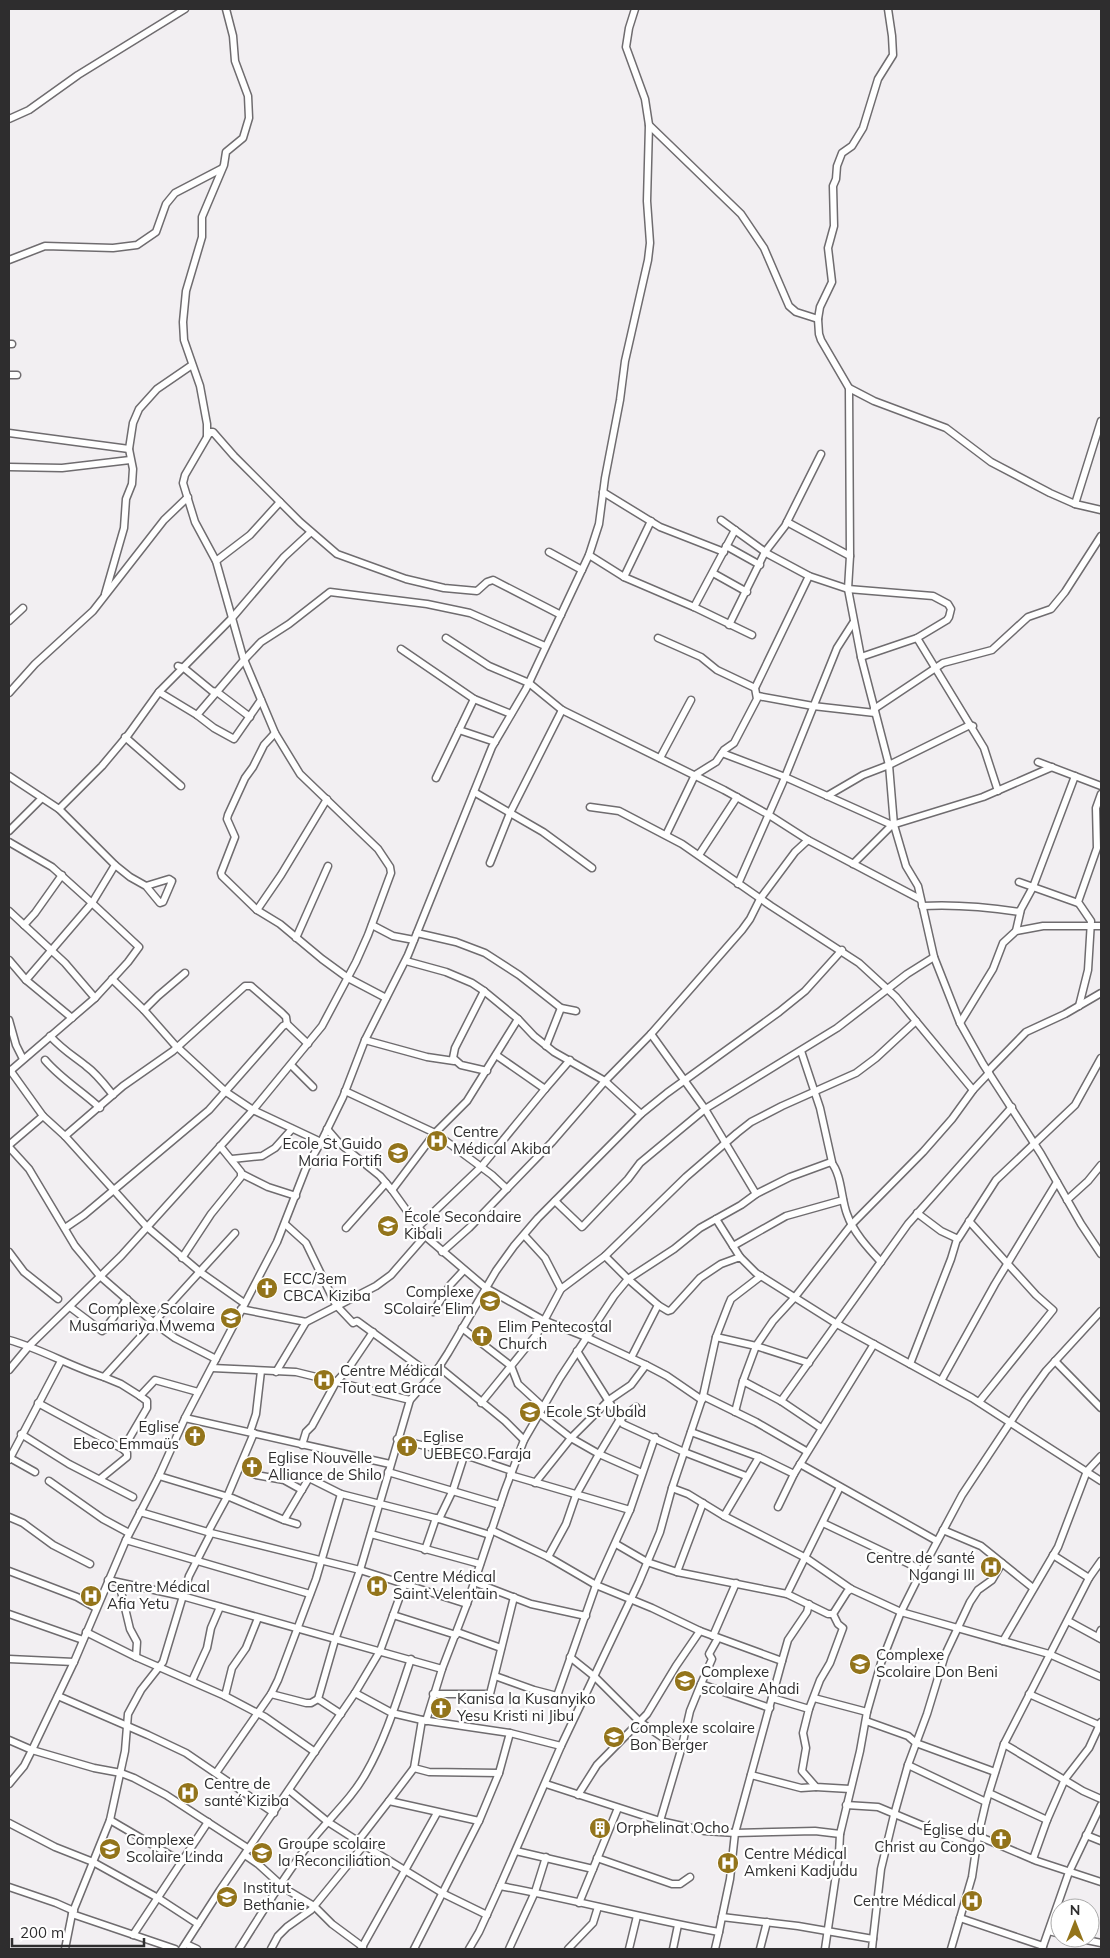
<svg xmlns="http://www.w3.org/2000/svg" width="1110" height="1958" font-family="Mulish,sans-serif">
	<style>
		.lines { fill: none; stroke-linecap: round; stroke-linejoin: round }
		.minor-casing { stroke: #6f6c6f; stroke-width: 9 }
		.minor { stroke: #fff; stroke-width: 6 }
		.labels { text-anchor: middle; stroke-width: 4.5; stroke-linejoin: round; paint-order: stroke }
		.poi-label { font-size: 15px; fill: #2e2d2e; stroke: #fff; text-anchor: start }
	</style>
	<rect width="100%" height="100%" fill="#f2eff2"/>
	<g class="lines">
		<g class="minor-casing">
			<g id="minor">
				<path d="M888,9L892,36L893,55L878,79L863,128L852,146L842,153L837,166L836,179L833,186L834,226L828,248L832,282L820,307L818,319L819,334L821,340L849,388L850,556L848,589L861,657L889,765L894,825L906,866L918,886L934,957L960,1023L983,1064L1041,1154L1081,1224L1101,1254"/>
				<path d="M9,119L29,110L78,75L185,9"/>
				<path d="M649,125L741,214L764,248L789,306L796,312L818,319"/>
				<path d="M9,260L45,246L113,248L137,245L156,232L166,204L175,193L221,169"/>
				<path d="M9,344H12"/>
				<path d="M9,375H17"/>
				<path d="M849,388L874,401L946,428L991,462L1050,493L1075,504L1101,510"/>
				<path d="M9,433L129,449"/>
				<path d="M207,436V424L200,386L184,340L183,322L186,291L202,237V217L224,165L226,152L243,138L249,118L248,96L235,61L233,36L226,9"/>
				<path d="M9,467L62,468L130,460"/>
				<path d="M603,492L660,527L724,552"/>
				<path d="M1075,504L1101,421"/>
				<path d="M721,520L768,554L809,576L848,589L933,596L948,604L951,609L949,617L947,620L917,638L861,657"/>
				<path d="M787,522L850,556"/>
				<path d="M726,546L760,565"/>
				<path d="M549,552L582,570"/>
				<path d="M589,555L624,577L694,607L752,635"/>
				<path d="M216,561L250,535L280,502"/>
				<path d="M713,573L747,592"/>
				<path d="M624,577L651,521"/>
				<path d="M105,594L124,528L126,499L132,484L133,469L129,449L133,423L139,409L157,389L192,365"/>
				<path d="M694,607L735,530"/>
				<path d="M9,621L23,608"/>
				<path d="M729,625L765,552L785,526L821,454"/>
				<path d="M446,638L489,666L529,683L562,710L724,790L769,815L808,840L920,899"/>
				<path d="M658,638L701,657L717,670L755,688"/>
				<path d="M917,638L984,748L998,791"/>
				<path d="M401,649L474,699L511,714"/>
				<path d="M178,666L184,668L212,691L217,692L250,717"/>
				<path d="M159,692L197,715L214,728L234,739L261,700"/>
				<path d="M9,693L35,664L93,611L164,520L188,497"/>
				<path d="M758,696L813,706L875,713"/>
				<path d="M874,709L943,663L992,650L1028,617L1051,609L1065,592L1101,536"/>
				<path d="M197,715L244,660L261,642L289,624L330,592L427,604L470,613L545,646"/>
				<path d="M459,730L495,742"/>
				<path d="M275,733L264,745L253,767L245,778L228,815L227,819L235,837L221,873L222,876L257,910L280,924L322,959L348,978L386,998"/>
				<path d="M125,737L181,786"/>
				<path d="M722,753L785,777L892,825"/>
				<path d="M660,758L691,700"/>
				<path d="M1038,762L1101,786"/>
				<path d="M9,776L59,809L115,865L92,903L139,947L128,962L95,998L9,1072"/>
				<path d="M436,778L474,699"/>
				<path d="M474,792L543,832L592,868"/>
				<path d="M827,796L863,775L889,765L970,725L973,726"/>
				<path d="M590,807L619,811L682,844L771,906L859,963L896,997L973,1090"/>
				<path d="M59,809L102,766L128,735L159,692L232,618L284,557L311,532"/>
				<path d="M9,831L42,798"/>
				<path d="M666,835L695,775L716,762L724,750L734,743L757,699L755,688L809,576"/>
				<path d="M9,842L52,867L92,903L26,980"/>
				<path d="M699,855L737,797"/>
				<path d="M490,863L510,813L562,710"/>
				<path d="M853,864L892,825L983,797L1052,767"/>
				<path d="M115,865L130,877L146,886L160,903L163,902L172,881L169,879L146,886"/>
				<path d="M1019,882L1078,903"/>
				<path d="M738,884L783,782L837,648L853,623"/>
				<path d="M922,906C956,904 987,907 1020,912"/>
				<path d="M257,910L281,875L327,799"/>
				<path d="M9,911L65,963L95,998"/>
				<path d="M24,925L35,913L62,875"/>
				<path d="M372,925L393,936L414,940"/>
				<path d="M1016,931L1021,909L1033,887L1075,776"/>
				<path d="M417,933L456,942L485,953L519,975L561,1008L576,1011"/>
				<path d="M296,938L328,866"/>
				<path d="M9,960L26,980L72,1018"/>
				<path d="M406,961L446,972L472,983L484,991L518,1019L534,1036L554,1052L605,1081L641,1114"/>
				<path d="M112,979L144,1010L174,1044L226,1092L253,1110L321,1142"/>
				<path d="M484,991L455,1048L453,1058L461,1065L487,1071"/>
				<path d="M1079,1006L1088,970L1091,921L1078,902L1097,848L1096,808L1101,794"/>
				<path d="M144,1010L158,996L185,973"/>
				<path d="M9,1020L16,1045L23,1059"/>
				<path d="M960,1023L993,969L1003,943L1016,931L1043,926H1101"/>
				<path d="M651,1034L705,1109L756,1194"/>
				<path d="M50,1036C63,1050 72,1055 86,1066C97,1074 105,1085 113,1095"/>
				<path d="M365,1040L427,1057L454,1061"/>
				<path d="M546,1046L561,1008"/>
				<path d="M801,1051L820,1108L832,1162"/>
				<path d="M496,1055L545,1089L570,1060"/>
				<path d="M45,1060C61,1079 82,1091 100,1108"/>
				<path d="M291,1065L313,1087"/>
				<path d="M10,1070L43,1116L65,1136L147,1227L200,1272L244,1303"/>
				<path d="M988,1071L1026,1032L1065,1014L1101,993"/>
				<path d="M345,1091L435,1133L492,1175L507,1189"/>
				<path d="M327,1129L339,1143L380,1176L392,1190L425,1236L486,1288L543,1320L586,1337L646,1365L667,1376L702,1400"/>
				<path d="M65,1136L123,1086L173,1051L245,986H251L282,1013L286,1017L287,1024"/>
				<path d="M9,1145L43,1116"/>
				<path d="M9,1147L29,1169L75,1246L100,1276L154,1323L175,1338L216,1359"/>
				<path d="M232,1159L262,1156L275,1148L292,1129"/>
				<path d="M242,1174L268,1187L296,1196"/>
				<path d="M392,1190L435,1133L467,1101L518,1019"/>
				<path d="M1067,1200L1088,1181L1101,1165"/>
				<path d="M555,1201L582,1227L628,1179L640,1163L705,1109L837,1028L907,974L934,957"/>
				<path d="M917,1213L941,1231L958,1239L996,1180L1075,1105L1101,1058"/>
				<path d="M716,1219L740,1257"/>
				<path d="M969,1221L1036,1295L1053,1310L979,1402"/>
				<path d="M285,1224L306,1243L336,1305L353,1323L357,1321L431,1375"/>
				<path d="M418,1227L481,1167L545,1089"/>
				<path d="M65,1228L84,1215L209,1110L283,1026L287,1024L308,1044"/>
				<path d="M346,1228L386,1183"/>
				<path d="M733,1246L786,1216L843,1200"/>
				<path d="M9,1252L24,1272L58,1299"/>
				<path d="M442,1252L469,1228L552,1142L605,1081L651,1034L742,930L750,919L760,899L795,852L808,840"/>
				<path d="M605,1256L628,1279L658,1305L631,1358"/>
				<path d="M182,1258L211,1214L241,1177V1172L220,1146"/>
				<path d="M561,1289L605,1256L686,1177L737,1133L751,1122L782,1106L856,1073L876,1058L916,1021"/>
				<path d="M658,1305L668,1311L671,1310L700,1278L721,1264L740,1257L756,1273L837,1324L972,1398L1101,1481"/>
				<path d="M70,1307L102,1331L105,1329L127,1299"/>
				<path d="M241,1309L306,1322L376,1286L391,1275L425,1236"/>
				<path d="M433,1312L451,1284L464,1270"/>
				<path d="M462,1328L511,1366L518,1384L543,1407"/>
				<path d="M716,1337L756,1346L809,1363"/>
				<path d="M9,1340C42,1349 71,1367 104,1377L235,1233"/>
				<path d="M577,1351L623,1424L684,1452L746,1476"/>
				<path d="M1055,1361L1101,1408"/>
				<path d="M910,1364L951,1259L957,1239"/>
				<path d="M439,1367L505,1421L524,1440"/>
				<path d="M212,1368L296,1372L410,1400"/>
				<path d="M9,1370L29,1346L121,1256L253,1110L322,1026L356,962L368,935L391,873L390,867L378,849L300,774L275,733L243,657L216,561L195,522L183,483L185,475L210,432H213L234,456L300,522L337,554L406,579L444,588L477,591L487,582L493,580L561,615"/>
				<path d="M276,1372L306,1322"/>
				<path d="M104,1377L121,1384L140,1396L155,1380L198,1392"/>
				<path d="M743,1381L781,1401L821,1428"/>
				<path d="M941,1381L995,1284L1057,1182"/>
				<path d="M703,1396L756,1422L806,1451"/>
				<path d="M781,1401L908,1224L1012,1107"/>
				<path d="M38,1403L123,1449"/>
				<path d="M481,1403L537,1334L561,1289L545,1258L524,1235"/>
				<path d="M735,1412L743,1381L756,1346L773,1321L795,1297L852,1224L923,1152L952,1119L973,1090L989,1073"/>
				<path d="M539,1413L571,1438L599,1454L642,1473"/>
				<path d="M185,1418L390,1464"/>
				<path d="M250,1432L256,1414L261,1371"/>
				<path d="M691,1432L759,1457L794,1474L874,1344"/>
				<path d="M21,1434L69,1464L133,1497"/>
				<path d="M397,1439L474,1458L512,1471"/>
				<path d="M302,1445L306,1432L312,1426L336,1382L348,1369L373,1332"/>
				<path d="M10,1458L35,1472"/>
				<path d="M9,1460L61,1361"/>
				<path d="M800,1464L937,1541"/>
				<path d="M241,1466L256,1475L284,1480L302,1490"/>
				<path d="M388,1472L500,1505"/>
				<path d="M510,1475L630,1510"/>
				<path d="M159,1476L232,1498L284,1520L297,1524"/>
				<path d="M100,1479L127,1457V1453L123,1449L147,1408V1401L140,1396"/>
				<path d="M49,1481L103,1519L129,1533"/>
				<path d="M535,1483L571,1438L609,1400L631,1385L646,1365"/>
				<path d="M672,1488L688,1494L724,1516L806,1558L851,1589L901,1612L1049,1654L1101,1677"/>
				<path d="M778,1507L794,1474"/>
				<path d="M140,1512L211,1533L360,1570L467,1604"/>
				<path d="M724,1516L759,1457"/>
				<path d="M9,1517L23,1523L53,1545L90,1564"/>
				<path d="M439,1519L453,1490L464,1456"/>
				<path d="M284,1520L309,1478L341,1494"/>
				<path d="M823,1523L922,1570"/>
				<path d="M491,1530L548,1557L596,1585L652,1608L700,1631L782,1661"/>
				<path d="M943,1530L981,1546L1033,1588"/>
				<path d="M208,1532L227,1497L254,1433"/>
				<path d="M371,1534L480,1564"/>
				<path d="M126,1540L310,1594"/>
				<path d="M616,1544L647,1562L677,1572L787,1594L828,1614H833"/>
				<path d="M425,1550L436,1518"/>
				<path d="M1053,1555L1089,1578"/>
				<path d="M548,1557L566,1524L576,1495L599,1454L620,1419L636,1407"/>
				<path d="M9,1571L77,1597L96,1608"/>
				<path d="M677,1572L703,1503"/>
				<path d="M108,1580L182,1596L442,1669"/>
				<path d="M474,1582L531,1604L586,1616"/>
				<path d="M119,1583L130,1629L137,1642L136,1657"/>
				<path d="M787,1594L840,1487"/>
				<path d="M9,1614L83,1640"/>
				<path d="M833,1614L847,1592L851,1589"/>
				<path d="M393,1615L456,1635"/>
				<path d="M1068,1621L1101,1639"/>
				<path d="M86,1632L136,1657L225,1696L265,1717L315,1752"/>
				<path d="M457,1632L501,1648"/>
				<path d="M713,1636L736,1583"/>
				<path d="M1098,1637L1101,1630"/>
				<path d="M1003,1641L1058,1547L1087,1471L1101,1456"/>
				<path d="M570,1657L595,1677L640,1722L681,1750"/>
				<path d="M9,1659L74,1662"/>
				<path d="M495,1676L534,1690L557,1696L596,1585L630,1510L655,1437"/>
				<path d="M192,1681L207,1648L211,1628L220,1607"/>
				<path d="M701,1684L712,1659L709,1654L718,1638"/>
				<path d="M355,1693L392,1713L422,1720L510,1733L561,1746"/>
				<path d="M271,1694L306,1703H311L318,1699"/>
				<path d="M433,1694H490L514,1597"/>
				<path d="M1029,1694L1101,1726"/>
				<path d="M58,1696L148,1735L186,1753L274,1813"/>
				<path d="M225,1696L232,1668L246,1648L258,1618"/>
				<path d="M772,1698L809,1709L803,1733L806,1748L802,1771L816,1787L850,1789"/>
				<path d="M814,1698L867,1712"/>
				<path d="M809,1709L820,1680L830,1663L843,1628L838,1624L833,1614"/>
				<path d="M341,1714L318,1699L335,1640L360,1570L410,1400L439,1367L448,1353L496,1271L514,1246L538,1218L641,1114L667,1093L779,1012L805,991L842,950"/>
				<path d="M422,1720L414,1768L429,1772L499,1773"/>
				<path d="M426,1721L442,1669L467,1604L505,1490L524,1440L560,1378L614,1296L628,1279L674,1249L700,1228L741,1205L756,1194L790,1177L831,1162C842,1175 841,1199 847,1214C853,1232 869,1249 881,1262"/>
				<path d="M866,1721L908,1736L916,1743L995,1772"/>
				<path d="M9,1740L32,1750L94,1768L121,1773L134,1778L166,1795L249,1849"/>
				<path d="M1004,1744L1083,1791L1101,1799"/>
				<path d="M908,1765L986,1802"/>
				<path d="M216,1773L271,1694L278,1680L316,1579L341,1494L439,1519L490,1535"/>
				<path d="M751,1775L801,1788L816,1787"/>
				<path d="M9,1784L24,1766L32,1750L74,1662L126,1540L159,1476L185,1418L277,1242L306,1168L321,1142L343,1097L365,1040L408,955L492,747L526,689L589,555L599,524L605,478L620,400L625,361L648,260L650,243L647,201L649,125L645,99L626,47L629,28L635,9"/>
				<path d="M546,1784L660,1821L705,1831L735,1833L815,1831L840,1834L839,1854L825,1949"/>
				<path d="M289,1790L328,1822L375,1852L444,1894L487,1915"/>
				<path d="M989,1793L1047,1820"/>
				<path d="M578,1795L597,1765L647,1714L676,1666L700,1631"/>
				<path d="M389,1801L414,1768"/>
				<path d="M846,1805L878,1807L976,1848"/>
				<path d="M110,1820L182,1862"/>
				<path d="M660,1821L681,1750L690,1711L701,1684L770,1708"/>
				<path d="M9,1823L55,1847L93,1862L158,1898L198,1924"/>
				<path d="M840,1834L860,1751L867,1712L881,1663L901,1612L922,1570L962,1495L1025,1400L1046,1371L1101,1311"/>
				<path d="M1086,1835L1101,1841"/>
				<path d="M978,1836L1037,1861L1101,1882"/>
				<path d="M358,1841L389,1801L479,1821"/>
				<path d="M516,1851L593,1869"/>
				<path d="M245,1855L258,1864L280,1884"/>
				<path d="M597,1858L672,1884H680L690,1877"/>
				<path d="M1033,1859L1047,1820L1065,1779L1089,1748L1101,1722"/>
				<path d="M279,1885L314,1906L332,1924L363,1947"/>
				<path d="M500,1886L561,1746L639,1582L660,1532L672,1488L703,1396L716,1337L728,1306L731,1299L761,1276"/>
				<path d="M9,1887L56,1903L74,1911"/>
				<path d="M579,1903L618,1808"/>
				<path d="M72,1914L175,1949"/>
				<path d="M722,1917L730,1879L735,1833L782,1661L788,1640L807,1612L809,1604"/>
				<path d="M960,1918L1043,1946"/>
				<path d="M1049,1931L1060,1934"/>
				<path d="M133,1935L208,1822"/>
				<path d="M1077,1938L1101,1943"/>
				<path d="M873,1939L881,1869L894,1815L908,1765L927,1714L945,1655L970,1602L978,1590L992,1580L1002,1563"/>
				<path d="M186,1944L197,1949"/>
				<path d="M65,1949L72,1914L110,1820L125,1751L128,1714L141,1690L163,1662L189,1576L211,1533"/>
				<path d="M182,1949L220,1890L355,1693L380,1651L404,1585"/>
				<path d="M239,1949C261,1914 283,1878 309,1844C327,1820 351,1800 366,1773C386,1738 398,1697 411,1659"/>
				<path d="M271,1949L278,1936L287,1927L311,1910L364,1845"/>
				<path d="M361,1949L437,1813"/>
				<path d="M414,1949L479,1821L499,1773L510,1733"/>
				<path d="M469,1949L479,1932L500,1886C573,1899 645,1919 719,1932L722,1917L798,1926L873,1939L872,1949"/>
				<path d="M509,1949L535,1892L546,1857"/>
				<path d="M568,1949L593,1923L598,1907"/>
				<path d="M629,1949L637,1916"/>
				<path d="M673,1949L678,1925"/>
				<path d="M715,1949L719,1932"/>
				<path d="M760,1949L767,1922"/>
				<path d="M951,1949L972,1877L978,1836L986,1802L1004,1744L1089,1578L1101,1561"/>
				<path d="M1042,1949L1069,1872L1101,1805"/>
			</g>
		</g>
		<use href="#minor" class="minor"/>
	</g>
	<defs>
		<g id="hospital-disc" transform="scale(1.125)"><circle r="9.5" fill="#93741b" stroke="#fff"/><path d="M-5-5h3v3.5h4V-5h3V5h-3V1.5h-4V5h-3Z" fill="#fff"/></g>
		<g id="school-disc" transform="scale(1.125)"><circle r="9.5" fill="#93741b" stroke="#fff"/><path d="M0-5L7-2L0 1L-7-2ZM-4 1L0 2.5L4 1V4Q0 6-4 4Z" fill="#fff"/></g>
		<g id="church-disc" transform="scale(1.125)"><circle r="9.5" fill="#93741b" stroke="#fff"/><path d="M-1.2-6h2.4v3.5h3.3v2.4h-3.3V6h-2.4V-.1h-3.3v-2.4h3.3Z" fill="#fff"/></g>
		<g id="building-disc" transform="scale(1.125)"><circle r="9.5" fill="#93741b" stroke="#fff"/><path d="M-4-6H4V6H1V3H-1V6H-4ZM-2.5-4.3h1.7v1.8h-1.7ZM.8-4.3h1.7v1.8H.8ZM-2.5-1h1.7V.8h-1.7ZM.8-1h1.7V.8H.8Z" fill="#fff"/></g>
	</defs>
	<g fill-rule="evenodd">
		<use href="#hospital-disc" x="437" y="1141"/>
		<use href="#school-disc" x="398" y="1153"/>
		<use href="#school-disc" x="388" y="1226"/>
		<use href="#church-disc" x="267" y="1288"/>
		<use href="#school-disc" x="490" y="1301"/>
		<use href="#school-disc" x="231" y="1318"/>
		<use href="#church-disc" x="482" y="1336"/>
		<use href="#hospital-disc" x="324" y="1380"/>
		<use href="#school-disc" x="530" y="1412"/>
		<use href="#church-disc" x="195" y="1436"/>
		<use href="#church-disc" x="407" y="1446"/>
		<use href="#church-disc" x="252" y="1467"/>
		<use href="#hospital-disc" x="991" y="1567"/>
		<use href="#hospital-disc" x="377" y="1586"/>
		<use href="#hospital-disc" x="91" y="1596"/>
		<use href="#school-disc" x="860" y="1664"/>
		<use href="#school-disc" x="685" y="1681"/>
		<use href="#church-disc" x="441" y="1708"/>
		<use href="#school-disc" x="614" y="1737"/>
		<use href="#hospital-disc" x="188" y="1793"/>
		<use href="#building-disc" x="600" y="1828"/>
		<use href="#church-disc" x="1001" y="1839"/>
		<use href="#school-disc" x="110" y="1849"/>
		<use href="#school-disc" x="262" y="1853"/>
		<use href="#hospital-disc" x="728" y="1863"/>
		<use href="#school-disc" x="227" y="1897"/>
		<use href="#hospital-disc" x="972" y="1901"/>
	</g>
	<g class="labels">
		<g class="poi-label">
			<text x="453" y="1137">Centre<tspan x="453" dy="17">Médical Akiba</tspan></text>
			<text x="382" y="1149" text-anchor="end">Ecole St Guido<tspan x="382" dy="17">Maria Fortifi</tspan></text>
			<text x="404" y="1222">École Secondaire<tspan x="404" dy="17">Kibali</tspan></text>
			<text x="283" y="1284">ECC/3em<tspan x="283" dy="17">CBCA Kiziba</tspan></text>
			<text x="474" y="1297" text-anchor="end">Complexe<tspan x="474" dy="17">SColaire Elim</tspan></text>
			<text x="215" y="1314" text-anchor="end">Complexe Scolaire<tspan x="215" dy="17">Musamariya Mwema</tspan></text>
			<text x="498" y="1332">Elim Pentecostal<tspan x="498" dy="17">Church</tspan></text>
			<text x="340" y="1376">Centre Médical<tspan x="340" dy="17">Tout eat Grace</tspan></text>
			<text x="546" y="1417">Ecole St Ubald</text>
			<text x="179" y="1432" text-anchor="end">Eglise<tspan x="179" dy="17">Ebeco Emmaüs</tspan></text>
			<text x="423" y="1442">Eglise<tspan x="423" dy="17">UEBECO Faraja</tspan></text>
			<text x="268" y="1463">Eglise Nouvelle<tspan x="268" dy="17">Alliance de Shilo</tspan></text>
			<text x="975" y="1563" text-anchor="end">Centre de santé<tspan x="975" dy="17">Ngangi III</tspan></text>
			<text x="393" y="1582">Centre Médical<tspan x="393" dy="17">Saint Velentain</tspan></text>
			<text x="107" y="1592">Centre Médical<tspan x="107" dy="17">Afia Yetu</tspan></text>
			<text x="876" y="1660">Complexe<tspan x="876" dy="17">Scolaire Don Beni</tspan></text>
			<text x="701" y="1677">Complexe<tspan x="701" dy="17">scolaire Ahadi</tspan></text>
			<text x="457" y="1704">Kanisa la Kusanyiko<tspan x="457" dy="17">Yesu Kristi ni Jibu</tspan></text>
			<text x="630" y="1733">Complexe scolaire<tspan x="630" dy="17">Bon Berger</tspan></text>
			<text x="204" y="1789">Centre de<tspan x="204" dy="17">santé Kiziba</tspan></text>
			<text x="616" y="1833">Orphelinat Ocho</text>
			<text x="985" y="1835" text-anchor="end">Église du<tspan x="985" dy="17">Christ au Congo</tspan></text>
			<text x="126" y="1845">Complexe<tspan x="126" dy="17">Scolaire Linda</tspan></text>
			<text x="278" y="1849">Groupe scolaire<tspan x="278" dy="17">la Reconciliation</tspan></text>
			<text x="744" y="1859">Centre Médical<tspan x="744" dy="17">Amkeni Kadjudu</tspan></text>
			<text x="243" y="1893">Institut<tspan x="243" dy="17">Bethanie</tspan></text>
			<text x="956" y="1906" text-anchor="end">Centre Médical</text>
		</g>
	</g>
	<rect width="1110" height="1958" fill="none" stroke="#2e2d2e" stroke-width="20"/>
	<g transform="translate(1075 1923)"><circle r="24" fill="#ffffff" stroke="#ababab"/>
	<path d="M0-4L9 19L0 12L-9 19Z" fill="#93741b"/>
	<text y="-8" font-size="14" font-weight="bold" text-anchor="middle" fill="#2e2d2e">N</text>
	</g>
	<path d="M12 1938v8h132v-8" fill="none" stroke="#2e2d2e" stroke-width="2.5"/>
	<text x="20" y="1938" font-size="15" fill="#2e2d2e" stroke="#ffffff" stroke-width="4" paint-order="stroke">200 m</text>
</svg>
